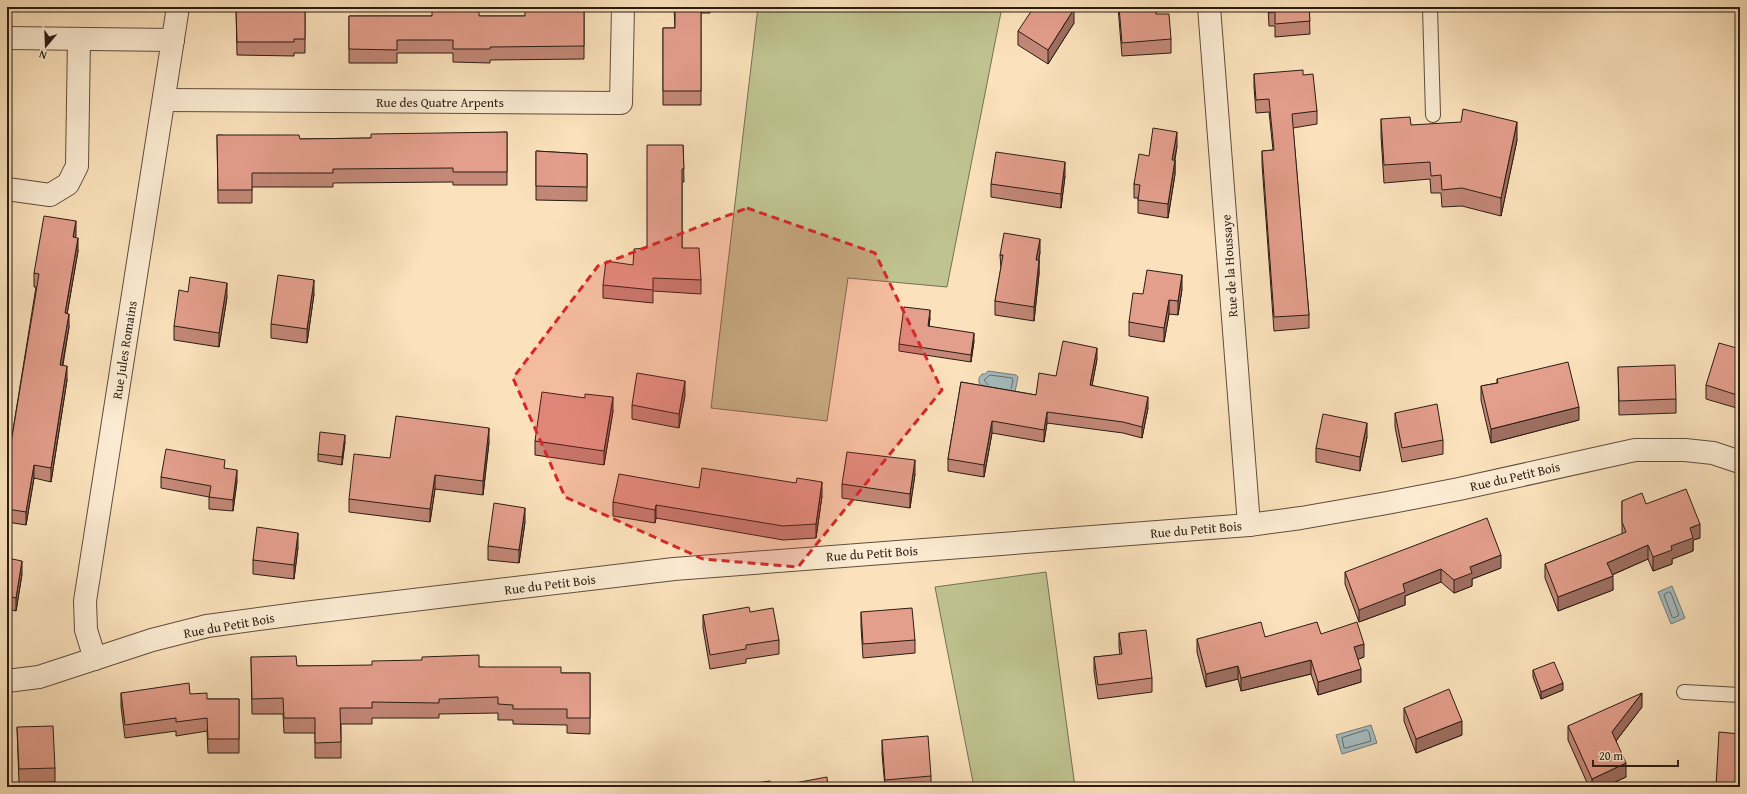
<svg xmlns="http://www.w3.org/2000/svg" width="1747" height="794" font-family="'Gentium Book Plus',serif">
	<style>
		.green { fill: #bfc390; stroke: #757052 }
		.water { fill: #a5babd; stroke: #747b79 }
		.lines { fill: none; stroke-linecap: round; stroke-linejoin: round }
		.shore { stroke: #686b68; stroke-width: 1 }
		.lane-casing { stroke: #5f4e3d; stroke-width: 16 }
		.street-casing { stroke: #5f4e3d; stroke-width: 24 }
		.lane { stroke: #fcecd3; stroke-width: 14 }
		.street { stroke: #fcecd3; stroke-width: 22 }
		.wall { fill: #c38878; stroke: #2b1c13 }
		.shaded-wall { fill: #9f6f62; stroke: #2b1c13 }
		.building { fill: #e39e8c; stroke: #2b1c13 }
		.marked { fill: #d62828; fill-opacity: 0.2; stroke: #d62828; stroke-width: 3; stroke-dasharray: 8 5; stroke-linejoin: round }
		.labels { text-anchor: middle; stroke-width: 4; stroke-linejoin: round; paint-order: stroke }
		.street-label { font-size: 13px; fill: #2b1c13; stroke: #fcecd3 }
	</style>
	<rect width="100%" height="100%" fill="#fbe2bc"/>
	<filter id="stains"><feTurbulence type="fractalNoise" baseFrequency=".005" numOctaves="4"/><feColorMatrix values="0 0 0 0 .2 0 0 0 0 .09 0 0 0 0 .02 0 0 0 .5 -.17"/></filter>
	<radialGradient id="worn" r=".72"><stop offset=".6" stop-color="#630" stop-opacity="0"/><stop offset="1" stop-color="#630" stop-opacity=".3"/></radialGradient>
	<g class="green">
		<path d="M758,7H1002L947,287L848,278L827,421L711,408Z"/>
		<path d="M1046,572L1075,787H974L935,587Z"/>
	</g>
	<g class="water">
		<path d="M988,371L1016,375L1018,377L1015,392L983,388L984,386L979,383V378L982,374H985Z"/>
		<path d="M1672,586L1685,618L1671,624L1658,592Z"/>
		<path d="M1371,725L1377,743L1342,754L1336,735Z"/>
	</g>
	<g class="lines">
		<g class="shore">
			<path d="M988,385L984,380L990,375L1012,378L1013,380L1011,389"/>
			<path d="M1669,592L1671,593L1679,615L1674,618L1672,617L1664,595Z"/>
			<path d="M1367,730L1369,732L1371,741L1346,748H1344L1342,738Z"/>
		</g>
		<g class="lane-casing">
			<g id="lane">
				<path d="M1430,7L1433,115"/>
				<path d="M1684,692L1740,695"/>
			</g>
		</g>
		<g class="street-casing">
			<g id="street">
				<path d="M1209,7L1249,525"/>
				<path d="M7,38L173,40"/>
				<path d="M164,100L621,103L623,7"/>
				<path d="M7,189L50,195L68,184L77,166L79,39"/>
				<path d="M95,659L86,630L85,601L178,7"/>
				<path d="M7,681L39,677L152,640L207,626L304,613L674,569L1249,525L1301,518L1387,503L1459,489L1635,450H1685L1713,453L1740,462"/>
			</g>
		</g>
		<use href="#lane" class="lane"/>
		<use href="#street" class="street"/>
	</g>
	<g class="wall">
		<path d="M236,7L305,10V53H294V56L237,55Z"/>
		<path d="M674,7H710V13H701V105H663V28H675Z"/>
		<path d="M1118,7H1156V14L1171,39V53L1122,56Z"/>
		<path d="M1268,7H1309L1310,34L1275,37V26H1269Z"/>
		<path d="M562,10H584V59L490,60V63L453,62V53H397V63H349V16H525Z"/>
		<path d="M1074,23L1048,64L1018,45V31Z"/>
		<path d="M1254,74L1303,75L1317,111V124L1293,128L1309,315V328L1274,331L1262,164V151L1273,150L1269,112L1256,113L1254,87Z"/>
		<path d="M1381,119L1411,125L1517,140L1501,216L1462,206L1442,207L1441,193H1431L1430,179L1384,183L1381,136Z"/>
		<path d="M507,132V185H453V182L333,183V187H252V203H218L217,135L300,139L371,138Z"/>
		<path d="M683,145L684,182H682V248L701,280V294L653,291V303L603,298V285L633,265L647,248Z"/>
		<path d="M1177,146L1175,160V174L1168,218L1138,213V198H1134V184L1149,156Z"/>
		<path d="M536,151L587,154V201L536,200Z"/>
		<path d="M1065,176L1061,208L991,197V184Z"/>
		<path d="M76,235L75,237L78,251L67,314L69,327L63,365L67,380L51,482L34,478L26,525L7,522V467L36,287H34V273Z"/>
		<path d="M1040,252L1039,260V274L1034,321L995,315V301L1001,268L1000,255Z"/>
		<path d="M1182,289L1178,315L1169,314L1164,342L1129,336V322L1143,294Z"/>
		<path d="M314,294L307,343L271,338V324Z"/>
		<path d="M227,297L219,347L174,340V326Z"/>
		<path d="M930,318L929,326L974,341L971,362L899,351V344Z"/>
		<path d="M1740,349V409L1706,399V385Z"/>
		<path d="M1097,359L1092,385L1148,408L1142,438L1123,433L1047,423L1044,442L992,433L984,477L948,471V459L961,382L1036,395L1056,376Z"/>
		<path d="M1618,367L1676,399V413L1619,415Z"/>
		<path d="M1497,379L1579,420L1491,443L1481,400V386L1497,383Z"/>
		<path d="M685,395L679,428L632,419V405Z"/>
		<path d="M613,411L604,465L535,455V441Z"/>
		<path d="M1395,413L1443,440V454L1402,462L1395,427Z"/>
		<path d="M1367,437L1360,471L1316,462V448Z"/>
		<path d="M345,442L342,465L318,461V454Z"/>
		<path d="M489,442L483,495L435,489L430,522L349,512V499L390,458Z"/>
		<path d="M225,468L237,481L233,511L209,509V497L161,488V477Z"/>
		<path d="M915,474L910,508L842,498V484Z"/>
		<path d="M699,488L822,496L816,538L783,540L656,518L655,523L613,516V502Z"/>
		<path d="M1622,501L1646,504L1700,538L1693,540V551L1672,559V564L1653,571L1648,559L1612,575L1613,590L1558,611L1545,578V564L1622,534Z"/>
		<path d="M525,522L519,563L488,560V546Z"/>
		<path d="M7,546L8,558L22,574L16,611L7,609Z"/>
		<path d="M298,547L294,579L253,574V560Z"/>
		<path d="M1501,568L1472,579V586L1454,593L1441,582L1405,596V605L1359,622L1345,584V572Z"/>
		<path d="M750,612L779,640V654L746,659V663L710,669L703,628V615Z"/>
		<path d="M861,612L915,640V653L863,658L861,626Z"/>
		<path d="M1119,633L1152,678V692L1098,699L1094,671V657L1120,655L1119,647Z"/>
		<path d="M1321,634L1364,657L1358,659L1361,682L1318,695L1311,674L1241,691L1238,679L1206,687L1197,652V639L1265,637Z"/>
		<path d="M251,657L297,666L479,667L561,673H590V734L567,733V725L513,724V720H498V713L439,714V718H372V724H341V758H315V733H284L283,714H252Z"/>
		<path d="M1533,670L1563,690L1541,699L1533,677Z"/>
		<path d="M121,693L190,694L207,699H239V753H208L207,731L176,736V731L125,738L121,707Z"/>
		<path d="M1642,707L1616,741L1626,777L1604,787H1589L1568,740V726Z"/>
		<path d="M1404,708L1462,735L1416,753L1404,721Z"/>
		<path d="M17,727L55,768V782L19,783Z"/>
		<path d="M882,740L931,776V787H885L882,754Z"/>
	</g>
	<g class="shaded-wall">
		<path d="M1074,9V23L1048,64V50Z"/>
		<path d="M1517,122V140L1501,216V198Z"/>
		<path d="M1177,132V146L1172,173V160Z"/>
		<path d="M1175,160V174L1168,218V204Z"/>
		<path d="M1065,162V176L1061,208V194Z"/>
		<path d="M76,221V235L73,250V237Z"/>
		<path d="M78,238V251L65,326V313Z"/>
		<path d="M1040,239V252L1036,274V260Z"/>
		<path d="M1039,260V274L1034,321V307Z"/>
		<path d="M1182,275V289L1178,315V301Z"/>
		<path d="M314,280V294L307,343V329Z"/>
		<path d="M227,283V297L219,347V333Z"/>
		<path d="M1169,300V314L1164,342V328Z"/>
		<path d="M930,310V318L928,333V326Z"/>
		<path d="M69,314V327L60,378V365Z"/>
		<path d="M974,333V341L971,362V355Z"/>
		<path d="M1097,348V359L1090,396V385Z"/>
		<path d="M67,366V380L51,482V468Z"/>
		<path d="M685,381V395L679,428V414Z"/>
		<path d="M613,397V411L604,465V451Z"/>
		<path d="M1148,397V408L1142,438V427Z"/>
		<path d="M1579,407V420L1491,443V429Z"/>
		<path d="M1047,412V423L1044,442V430Z"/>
		<path d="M992,421V433L984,477V465Z"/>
		<path d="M1367,423V437L1360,471V457Z"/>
		<path d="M489,428V442L483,495V481Z"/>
		<path d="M345,435V442L342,465V457Z"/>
		<path d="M915,460V474L910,508V494Z"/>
		<path d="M34,465V478L26,525V512Z"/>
		<path d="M237,470V481L233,511V500Z"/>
		<path d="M435,475V489L430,522V509Z"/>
		<path d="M822,482V496L816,538V524Z"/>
		<path d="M656,505V518L655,523V510Z"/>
		<path d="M525,508V522L519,563V550Z"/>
		<path d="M1700,524V538L1693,540V551L1672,559V564L1653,571V557L1671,546L1690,528Z"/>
		<path d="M298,533V547L294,579V565Z"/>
		<path d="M1648,545V559L1607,577V563Z"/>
		<path d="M8,547V560L7,570V557Z"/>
		<path d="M1501,555V568L1472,579V586L1454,593V580L1470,567Z"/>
		<path d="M22,561V574L16,611V598Z"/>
		<path d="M1441,569V582L1405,596V605L1359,622V610L1403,584Z"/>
		<path d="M1613,576V590L1558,611V597Z"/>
		<path d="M1364,644V657L1354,661V647Z"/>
		<path d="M1311,660V674L1241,691V678Z"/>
		<path d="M1238,666V679L1206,687V674Z"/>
		<path d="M1361,669V682L1318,695V682Z"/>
		<path d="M1563,683V690L1541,699V692Z"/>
		<path d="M1642,693V707L1612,746V732Z"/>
		<path d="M1462,721V735L1416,753V739Z"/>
		<path d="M1626,763V777L1604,787H1592V779Z"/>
	</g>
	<g class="building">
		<path d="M236,7H294V10H305V39H294V42H237Z"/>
		<path d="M432,7H479V16H525V10H534V7H561L562,10H584V46L490,47V49H453V40H397V50L349,49V16H432Z"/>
		<path d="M675,7H701V91H663V28H675Z"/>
		<path d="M1034,7H1070L1074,9L1048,50L1018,31Z"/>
		<path d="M1119,7H1156V14H1169L1171,39L1122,43Z"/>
		<path d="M1269,7H1309L1310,21L1275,24V12L1269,13Z"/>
		<path d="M1303,70V75L1313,74L1317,111L1292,114L1309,315L1274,317L1262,151L1274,150L1269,99L1256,100L1254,74Z"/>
		<path d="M1463,109L1517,122L1501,198L1462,188L1442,190L1441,175L1431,176L1430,162L1384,165L1381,119L1410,117L1411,125L1461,122Z"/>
		<path d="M1153,128L1177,132L1172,160H1175L1168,204L1138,200L1140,185L1134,184L1139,154L1149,156Z"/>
		<path d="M507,132V172H453V168L333,169V173H252V190H218L217,135H299L300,139L371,138V134Z"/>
		<path d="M647,145H683L684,169H682V248H699L701,280L653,278V290L603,285L606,261L633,265L634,249L647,248Z"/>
		<path d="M536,151L587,154V187L536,186Z"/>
		<path d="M996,152L1065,162L1061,194L991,184Z"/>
		<path d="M44,216L76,221L73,237L78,238L65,313L69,314L60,365L67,366L51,468L34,465L26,512L7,509V467L39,274L34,273Z"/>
		<path d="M1004,233L1040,239L1036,260H1039L1034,307L995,301L1003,255H1000Z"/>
		<path d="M1147,270L1182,275L1178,301L1169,300L1164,328L1129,322L1133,293L1143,294Z"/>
		<path d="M278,275L314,280L307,329L271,324Z"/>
		<path d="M190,277L227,283L219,333L174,326L179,290L188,292Z"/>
		<path d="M904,307L930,310L928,326L974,333L971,355L899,344Z"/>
		<path d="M1063,341L1097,348L1090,385L1148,397L1142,427L1123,422L1047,412L1044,430L992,421L984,465L948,459L961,382L1036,395L1039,373L1056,376Z"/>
		<path d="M1719,343L1740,349V356L1738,362L1740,363V396L1706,385Z"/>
		<path d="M1568,362L1579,407L1491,429L1481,386L1498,383L1497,379Z"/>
		<path d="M1675,365L1676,399L1619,401L1618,367Z"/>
		<path d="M637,373L685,381L679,414L632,405Z"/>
		<path d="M542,392L585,398V394L613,397L604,451L535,441Z"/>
		<path d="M1437,404L1443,440L1402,448L1395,413Z"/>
		<path d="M1323,414L1367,423L1360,457L1316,448Z"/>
		<path d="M396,416L489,428L483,481L435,475L430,509L349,499L354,454L390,458Z"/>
		<path d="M320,432L345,435L342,457L318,454Z"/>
		<path d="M166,449L225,460L224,468L237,470L233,500L209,497L211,486L161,477Z"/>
		<path d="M847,452L915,460L910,494L842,484Z"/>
		<path d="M702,468L796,483L797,478L822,482L816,524L783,526L656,505L655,510L613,502L619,474L699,488Z"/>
		<path d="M1686,489L1700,524L1690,528L1693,538L1671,546L1672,550L1653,557L1648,545L1607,563L1613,576L1558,597L1545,564L1626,532L1622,522V501L1642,493L1646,504Z"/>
		<path d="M494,503L525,508L519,550L488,546Z"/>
		<path d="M1487,518L1501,555L1470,567L1472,573L1454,580L1441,569L1403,584L1405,592L1359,610L1345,572Z"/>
		<path d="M257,527L298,533L294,565L253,560Z"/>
		<path d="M7,546L8,547L7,557Z"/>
		<path d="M7,558L22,561L16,598L7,596Z"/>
		<path d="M749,607L750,612L773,608L779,640L746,645V649L710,655L703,615Z"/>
		<path d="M912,608L915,640L863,644L861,612Z"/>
		<path d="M1261,622L1265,637L1317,622L1321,634L1357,622L1364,644L1354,647L1361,669L1318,682L1311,660L1241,678L1238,666L1206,674L1197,639Z"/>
		<path d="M1146,630L1152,678L1098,685L1094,657L1122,654L1119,633Z"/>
		<path d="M479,655V667H561V673H590V718H567V709H513V705L498,704V697L439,699V703L372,702V708H340L341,742L315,743V718H284L283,698L252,699L251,657L296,656L297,666L372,665V661L422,660V657Z"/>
		<path d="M1554,662L1563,683L1541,692L1533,670Z"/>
		<path d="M189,683L190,694L207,693V699H239V739H208L207,718L176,722V718L125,725L121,693Z"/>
		<path d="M1449,689L1462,721L1416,739L1404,708Z"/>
		<path d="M1642,693L1612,732L1626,763L1592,779L1568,726Z"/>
		<path d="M53,726L55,768L19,769L17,727Z"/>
		<path d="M1719,732L1740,734V787H1716Z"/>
		<path d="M928,736L931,776L885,780L882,740Z"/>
		<path d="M827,777L828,787H773Z"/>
		<path d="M770,781L771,787H730Z"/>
	</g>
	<path class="marked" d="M747,208L875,253L942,390L798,567L703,559L565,497L513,378L598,266Z"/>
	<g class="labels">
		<g class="street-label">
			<text x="440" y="107">Rue des Quatre Arpents</text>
			<text transform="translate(1229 266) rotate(-94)" y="5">Rue de la Houssaye</text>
			<text transform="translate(124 350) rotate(-81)" y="5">Rue Jules Romains</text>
			<text transform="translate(1515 476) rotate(-13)" y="5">Rue du Petit Bois</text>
			<text transform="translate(1196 529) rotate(-5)" y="5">Rue du Petit Bois</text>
			<text transform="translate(872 553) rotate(-4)" y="5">Rue du Petit Bois</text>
			<text transform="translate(550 584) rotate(-7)" y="5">Rue du Petit Bois</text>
			<text transform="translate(229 625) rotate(-10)" y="5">Rue du Petit Bois</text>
		</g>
	</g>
	<rect width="1747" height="794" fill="none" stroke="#fbe2bc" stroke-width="24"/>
	<rect x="8" y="8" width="1731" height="778" fill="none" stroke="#2b1c13" stroke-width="2"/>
	<rect x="12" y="12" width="1723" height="770" fill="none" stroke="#2b1c13"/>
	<g transform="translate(46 46) rotate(199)" stroke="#fcecd3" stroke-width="3" paint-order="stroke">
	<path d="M0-3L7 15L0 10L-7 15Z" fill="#2b1c13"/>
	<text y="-6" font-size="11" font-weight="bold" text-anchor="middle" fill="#2b1c13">N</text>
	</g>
	<path d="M1593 760v6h85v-6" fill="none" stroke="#2b1c13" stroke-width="2"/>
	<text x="1599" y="760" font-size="12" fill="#2b1c13" stroke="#fcecd3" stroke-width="3" paint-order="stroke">20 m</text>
	<rect width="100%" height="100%" filter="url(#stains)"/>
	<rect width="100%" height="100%" fill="url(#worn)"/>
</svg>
